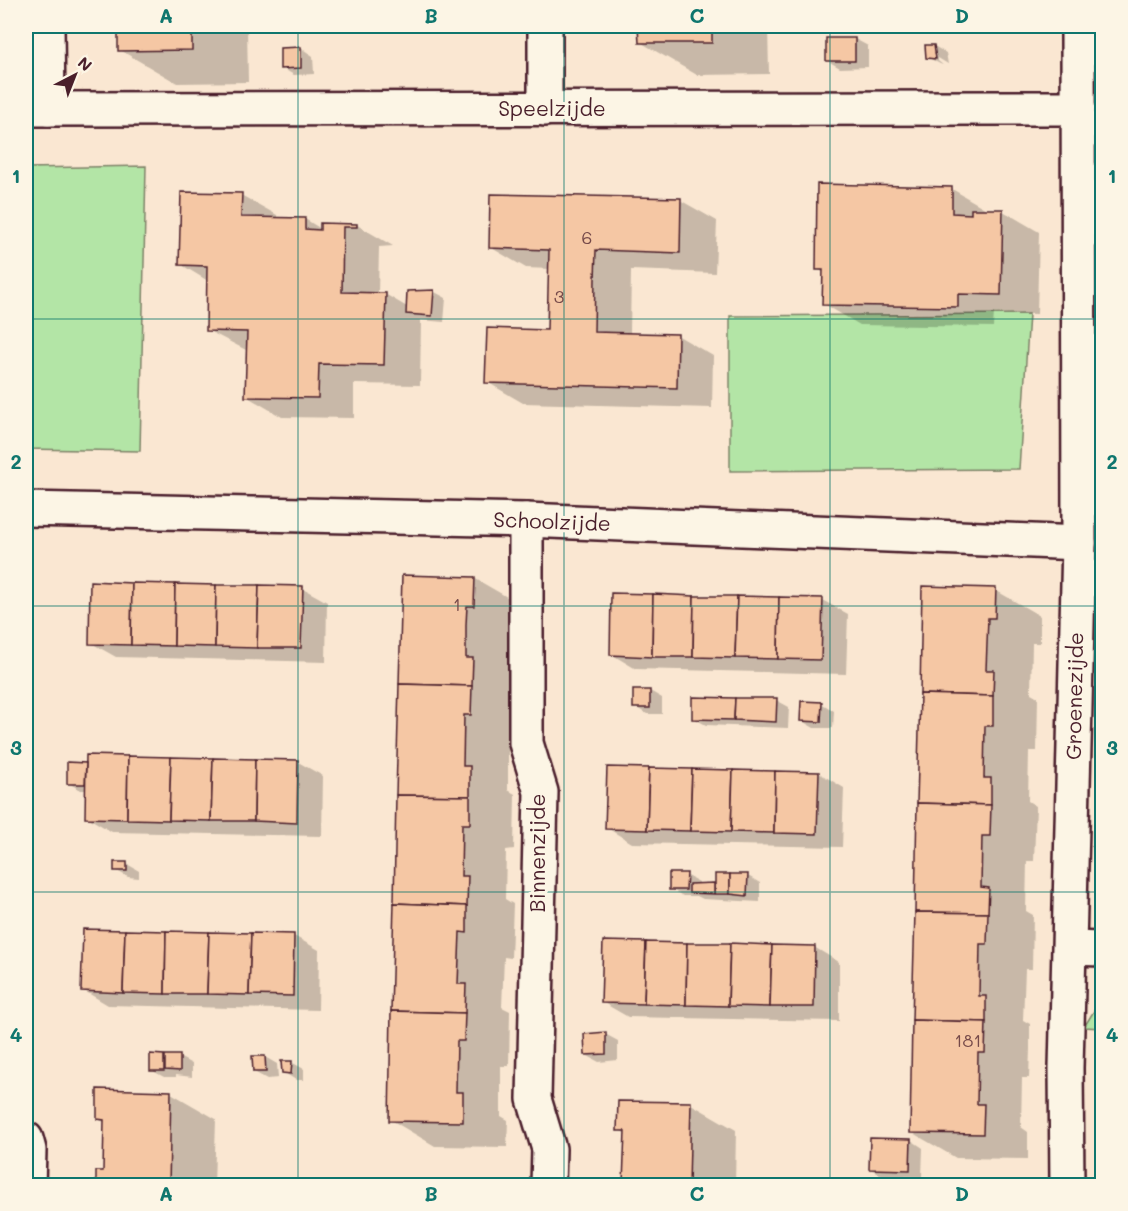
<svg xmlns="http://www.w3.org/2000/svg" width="1128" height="1211" font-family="Mali,sans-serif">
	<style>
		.green { fill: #b3e5a6; stroke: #7e8268; stroke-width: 1.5 }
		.shadow { fill: #0003 }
		.building { fill: #f5c7a4; stroke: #4a1f2b; stroke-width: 1.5 }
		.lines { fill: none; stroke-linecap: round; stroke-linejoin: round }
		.street-casing { stroke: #4a1f2b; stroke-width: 38 }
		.street { stroke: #fcf5e5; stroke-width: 33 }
		.grid { fill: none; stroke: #0f766e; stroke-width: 1.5; stroke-opacity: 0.55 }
		.labels { text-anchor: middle; stroke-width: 6; stroke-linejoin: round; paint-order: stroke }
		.number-label { font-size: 18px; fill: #754949 }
		.street-label { font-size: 21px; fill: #4a1f2b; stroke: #fcf5e5 }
		.neatline { fill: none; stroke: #0f766e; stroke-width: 2 }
		.grid-label { font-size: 20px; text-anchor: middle; font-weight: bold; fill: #0f766e }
	</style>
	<rect width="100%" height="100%" fill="#fae7d2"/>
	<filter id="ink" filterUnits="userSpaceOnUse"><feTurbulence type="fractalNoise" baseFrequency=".0167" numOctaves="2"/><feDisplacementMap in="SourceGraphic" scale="12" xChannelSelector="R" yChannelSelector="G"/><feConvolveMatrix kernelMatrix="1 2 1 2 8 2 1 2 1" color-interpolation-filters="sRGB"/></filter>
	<g filter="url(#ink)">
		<g class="green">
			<path d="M146,166L140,451L26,449V168Z"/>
			<path d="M1029,314L1019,469L730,471V316Z"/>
			<path d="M1102,998V1028L1084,1027Z"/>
		</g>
		<g class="shadow">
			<path d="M119,26H247L248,82L177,83L120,50Z"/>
			<path d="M313,26H450L316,27Z"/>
			<path d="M640,26H768L769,74L697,75L640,42Z"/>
			<path d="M855,39L868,46V67L840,68L828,61L827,40Z"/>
			<path d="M934,46L946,53L948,64L938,58V61L943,65L940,64L927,57Z"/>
			<path d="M301,48L313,56L314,74L294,75L282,68Z"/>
			<path d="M952,189L988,210L1003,211L1039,232L1037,314L994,313L993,327L860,325L824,304V273L817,269Z"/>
			<path d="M241,195L277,215V219H305L321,229L357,225L393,246L379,247L378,294H385L407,307L433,291L446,298L444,322L421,320L420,385L354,384V418L282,417L246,396L248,351L207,330L208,281L180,264Z"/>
			<path d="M680,200L717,221L715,273L631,270L630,334L677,335L713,356L712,408L523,403L487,382L548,331L550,269L526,268L490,247Z"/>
			<path d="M403,576L474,578L519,604L516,740L508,739V790L515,794L514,849L506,850L505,899L513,904L511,958L504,957L502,1007L510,1011L509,1066H501V1116L508,1120L507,1147L435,1146L391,1120Z"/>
			<path d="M302,588L327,602L326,662L116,657L91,643Z"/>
			<path d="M924,588L995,590L1040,616V643H1032L1031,693L1038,697L1037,751H1029L1028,801L1036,806L1034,861H1027L1026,911L1033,915L1032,969H1025L1023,1020L1030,1024V1049L1029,1078H1022L1021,1127L1028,1132V1159L956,1158L911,1132Z"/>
			<path d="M822,600L848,614L846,674L636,669L611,654Z"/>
			<path d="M650,691L662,698V714H647L635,707Z"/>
			<path d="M776,700L789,707L788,728L706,725L693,718Z"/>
			<path d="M821,703L834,711L833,728H814L802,721Z"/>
			<path d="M88,757L298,762L323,776L322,836L112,832L87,817V790H81L68,783L69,764L88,766Z"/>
			<path d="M819,773L844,788L842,847L632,843L607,828Z"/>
			<path d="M127,864L139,871V878L128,877L115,870Z"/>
			<path d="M686,875L699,882V885L717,887L748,876L760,883V902L703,899L697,896H683L670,889Z"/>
			<path d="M84,930L294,936L319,950L318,1010L108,1005L83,990Z"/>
			<path d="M814,947L839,962V1021L628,1017L602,1002Z"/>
			<path d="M605,1034L618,1041V1060L599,1062L586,1055Z"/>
			<path d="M163,1057L167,1059L179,1057L192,1064V1077L176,1075V1077H164L151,1070Z"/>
			<path d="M265,1057L277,1064L278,1078L267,1079L254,1072Z"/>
			<path d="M291,1062L304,1069V1080H296L283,1072Z"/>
			<path d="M171,1093L216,1119L214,1186H97L105,1173L106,1123L98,1119Z"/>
			<path d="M619,1103L691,1104L736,1130L735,1186H618L625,1185L626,1134L619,1130Z"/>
			<path d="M911,1140L923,1148L922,1177L883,1176L871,1169Z"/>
		</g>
		<g class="building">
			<path d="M118,26H192V50L118,51Z"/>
			<path d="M638,26H712V43H639Z"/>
			<rect x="826" y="38" width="29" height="23"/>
			<path d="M925,45H934L936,59L926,58Z"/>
			<path d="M301,47V68L280,69V48Z"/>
			<path d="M817,184L952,187V213L971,214V209H1003L1001,295L958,294V307L822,305L823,270H816Z"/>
			<path d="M181,192L242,193L241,217L305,218V229L320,230V223L357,224V227H343L342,292L386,293L384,365L319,364L318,398L245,397L247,332L206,331L207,266L179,265Z"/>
			<path d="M490,194L681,198L680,253L596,250L595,279L594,332L678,334L677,388L485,383L487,328L547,330L549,250L489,248Z"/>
			<path d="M434,290L432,316L406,314L407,291Z"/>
			<path d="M402,575L475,577L474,606H467L466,625V658H473L472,686L399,684Z"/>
			<path d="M90,581L132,583L131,645L89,644Z"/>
			<path d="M132,583L175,584L174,646L131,645Z"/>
			<path d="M175,584L216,585L215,647L174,646Z"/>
			<path d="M216,585H259L257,648L215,647Z"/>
			<path d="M259,585L303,586L301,648H257Z"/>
			<path d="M922,586L996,588L995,618H988L986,670H994L993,696L920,694Z"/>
			<path d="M611,593L653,594L652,657L610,655Z"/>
			<path d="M653,594L694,596L693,657H652Z"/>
			<path d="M694,596H737L735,658L693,657Z"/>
			<path d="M737,596L779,597L778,659L735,658Z"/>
			<path d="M779,597L823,598L821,660L778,659Z"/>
			<path d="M399,684L472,686L471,715H464L463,766H470V796L396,795Z"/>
			<rect x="633" y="690" width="17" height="18"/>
			<path d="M920,694L993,696V726H985L984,778H991V805L917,803Z"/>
			<path d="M692,697L735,698L734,720L692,719Z"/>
			<path d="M735,698H777L776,722L734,720Z"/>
			<path d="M801,701L822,702L821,722L800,721Z"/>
			<path d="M86,755L128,756L127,819L85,818Z"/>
			<path d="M128,756L171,757L169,820L127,819Z"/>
			<path d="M171,757L213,758L211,821L169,820Z"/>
			<path d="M213,758L255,759L254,821H211Z"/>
			<path d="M255,759L298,760L297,823L254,821Z"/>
			<path d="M67,762L86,763L85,784H67Z"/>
			<path d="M607,767L649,768L647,830L605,829Z"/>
			<path d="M649,768L692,769L690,831L647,830Z"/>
			<path d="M692,769L733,770L731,832L690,831Z"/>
			<path d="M733,770L775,771L774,833L731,832Z"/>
			<path d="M775,771L819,772L817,834L774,833Z"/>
			<path d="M396,795L470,796V824H462L461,876H468L467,906L394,903Z"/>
			<path d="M917,803L991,805L990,836H982L981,887L989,888L988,913L915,912Z"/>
			<rect x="114" y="862" width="13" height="9"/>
			<path d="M669,873H687L686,890H669Z"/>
			<rect x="715" y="874" width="15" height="20"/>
			<path d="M730,874H748L747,896L730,894Z"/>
			<path d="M714,883V894L689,893V884Z"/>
			<path d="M394,903L467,906V933L460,932L458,984H466L465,1013L391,1011Z"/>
			<path d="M915,912L988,913L987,944H980L979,996H986V1022L912,1020Z"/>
			<path d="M83,929L125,930L123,993L81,991Z"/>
			<path d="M125,930L166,931L165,994L123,993Z"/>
			<path d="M166,931L209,932L207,994H165Z"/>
			<path d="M209,932L251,933L249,995L207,994Z"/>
			<path d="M251,933L294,934L293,996L249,995Z"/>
			<path d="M603,941L646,942L644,1004L601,1003Z"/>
			<path d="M646,942L687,943L686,1005L644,1004Z"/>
			<path d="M687,943H730L728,1006L686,1005Z"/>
			<path d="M730,943L772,945L770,1007L728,1006Z"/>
			<path d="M772,945L815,946L814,1007H770Z"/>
			<path d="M391,1011L465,1013L464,1041H457L456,1092H463V1122L389,1121Z"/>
			<path d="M912,1020L986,1022L985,1053H978L977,1104H984L983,1134L910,1133Z"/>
			<path d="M606,1032V1054L585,1055L584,1034Z"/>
			<path d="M150,1054L164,1055V1071H150Z"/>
			<path d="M165,1055H180V1071L165,1070Z"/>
			<path d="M252,1056H265L266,1072H253Z"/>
			<path d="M281,1061H292L291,1074L282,1073Z"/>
			<path d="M97,1089L171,1091L169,1186H96V1171H103L104,1120L97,1119Z"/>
			<path d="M618,1101L691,1102L689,1186H616V1183H623L625,1131H617Z"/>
			<path d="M870,1138L911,1139L910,1170L869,1169Z"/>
		</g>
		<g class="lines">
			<g class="street-casing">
				<g id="street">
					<path d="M47,26L48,109"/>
					<path d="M26,109L1078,108"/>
					<path d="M545,109V26"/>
					<path d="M26,509L526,520L1079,543"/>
					<path d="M526,520V743L541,792L534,1099L549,1149L548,1186"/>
					<path d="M1070,948L1102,949"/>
					<path d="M26,1139L29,1150L28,1186"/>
					<path d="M1067,1186L1066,1068L1079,543L1078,26"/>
				</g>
			</g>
			<use href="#street" class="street"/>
		</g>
	</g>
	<path class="grid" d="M298,26V1186M564,26V1186M830,26V1186M26,319H1102M26,606H1102M26,892H1102"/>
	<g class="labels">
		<g class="number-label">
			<text x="587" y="244">6</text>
			<text x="559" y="303">3</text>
			<text x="457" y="611">1</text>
			<text x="968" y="1047">181</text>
		</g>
		<g class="street-label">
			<text x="552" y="116">Speelzijde</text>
			<text transform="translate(552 522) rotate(2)" y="7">Schoolzijde</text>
			<text transform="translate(1075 696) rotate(-89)" y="7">Groenezijde</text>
			<text transform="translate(538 853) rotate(-90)" y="7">Binnenzijde</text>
		</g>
	</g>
	<rect width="1128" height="1211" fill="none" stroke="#fcf5e5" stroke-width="66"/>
	<g transform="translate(75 75) rotate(42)" stroke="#fcf5e5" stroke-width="4.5" paint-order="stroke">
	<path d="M0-4.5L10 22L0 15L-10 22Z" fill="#4a1f2b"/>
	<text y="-9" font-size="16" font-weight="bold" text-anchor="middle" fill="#4a1f2b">N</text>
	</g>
	<rect x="33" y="33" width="1062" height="1145" class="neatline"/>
	<g class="grid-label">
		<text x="166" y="23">A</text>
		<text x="431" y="23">B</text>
		<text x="697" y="23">C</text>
		<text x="962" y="23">D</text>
		<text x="16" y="183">1</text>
		<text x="1112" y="183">1</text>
		<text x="16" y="469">2</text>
		<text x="1112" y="469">2</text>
		<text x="16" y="755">3</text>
		<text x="1112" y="755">3</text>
		<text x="16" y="1042">4</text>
		<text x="1112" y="1042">4</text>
		<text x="166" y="1201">A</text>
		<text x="431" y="1201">B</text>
		<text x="697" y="1201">C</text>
		<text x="962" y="1201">D</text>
	</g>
</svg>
